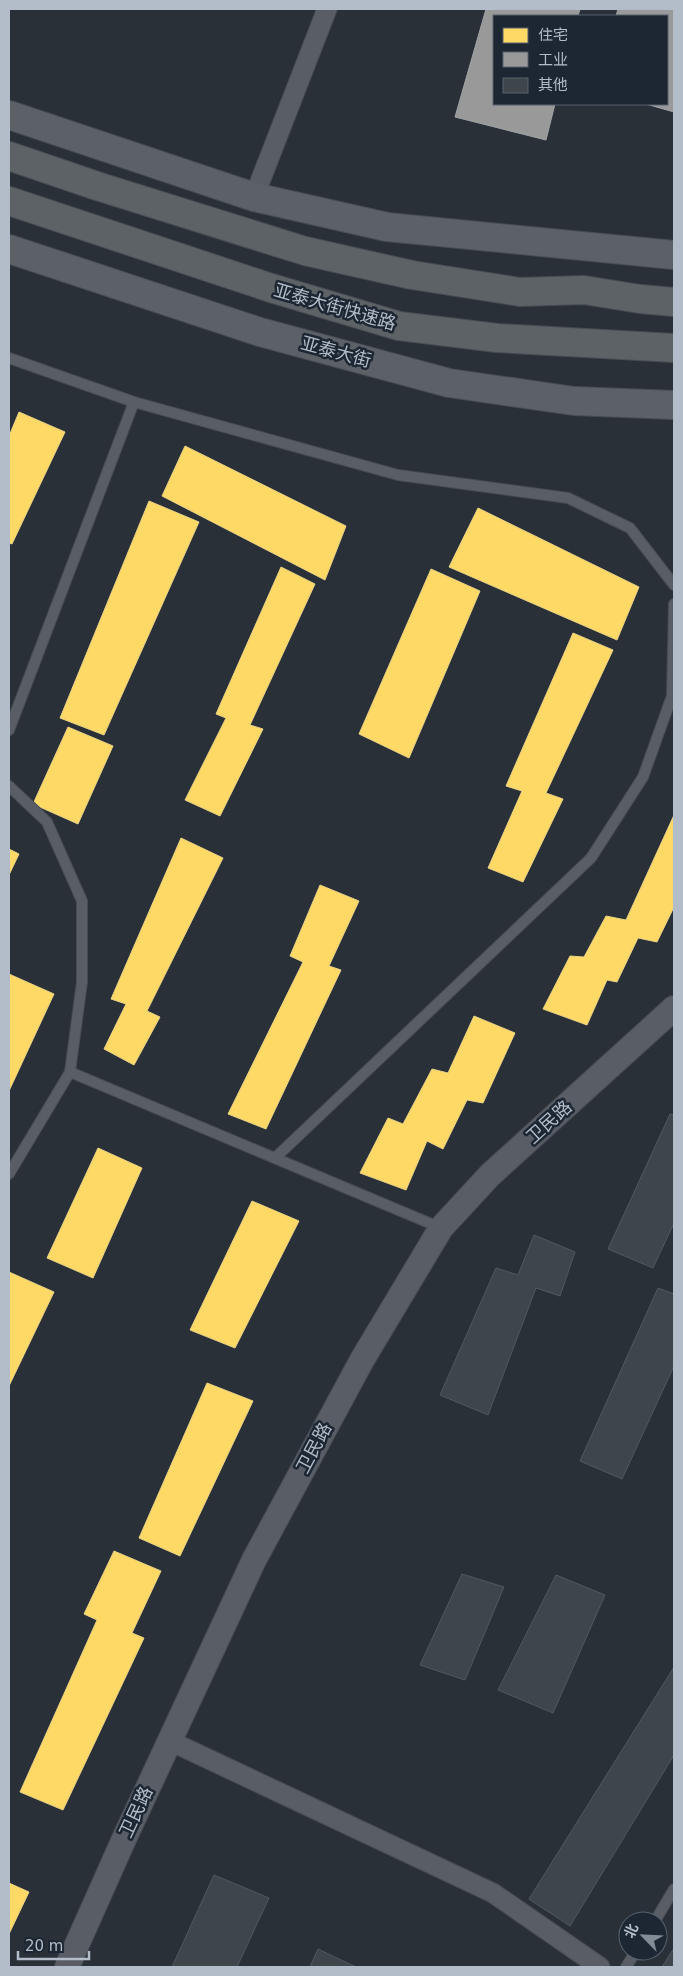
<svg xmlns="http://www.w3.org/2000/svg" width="683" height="1976" font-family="'DejaVu Sans','Noto Sans SC',sans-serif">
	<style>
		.homes { fill: #ffd966; stroke: #e8d184 }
		.industry { fill: #999; stroke: #a1a4a7 }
		.building { fill: #3e454b; stroke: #51585f }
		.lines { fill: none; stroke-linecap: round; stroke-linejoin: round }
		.service-casing { stroke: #474c53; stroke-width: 12 }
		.minor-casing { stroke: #474c53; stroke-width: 21 }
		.tertiary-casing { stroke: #474c53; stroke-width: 26 }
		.primary-casing { stroke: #474d55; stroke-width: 30 }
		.trunk-casing { stroke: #464c53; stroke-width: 30 }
		.service { stroke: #595e66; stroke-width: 10 }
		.minor { stroke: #595e66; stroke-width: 19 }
		.tertiary { stroke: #595e66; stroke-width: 24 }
		.primary { stroke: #5c6167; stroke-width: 28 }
		.trunk { stroke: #5d6266; stroke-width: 28 }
		.labels { text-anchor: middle; stroke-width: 5; stroke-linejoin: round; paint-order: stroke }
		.street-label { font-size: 18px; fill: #b3bdc9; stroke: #1c2733 }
	</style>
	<rect width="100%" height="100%" fill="#293038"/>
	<g class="homes">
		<path d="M19,412L65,432L12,544L9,543V436Z"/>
		<path d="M185,446L346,526L325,580L162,496Z"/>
		<path d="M149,501L199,522L104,735L60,718Z"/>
		<path d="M478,508L639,587L617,640L449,567Z"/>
		<path d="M281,567L315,584L250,725L263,729L220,816L185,800L226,718L216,714Z"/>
		<path d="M431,569L480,591L409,758L359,734Z"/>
		<path d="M573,633L613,650L546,793L563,799L523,882L488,868L522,791L506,786Z"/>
		<path d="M68,727L113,746L78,824L33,804Z"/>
		<path d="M674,815V907L657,942L638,938L617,982L607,980L587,1025L543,1009L570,956L584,957L606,916L626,920Z"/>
		<path d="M181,838L223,858L147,1011L160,1017L134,1065L104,1049L126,1004L111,999Z"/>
		<path d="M9,849L19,854L9,875Z"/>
		<path d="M320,885L359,901L329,966L341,970L266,1129L228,1114L303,962L290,956Z"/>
		<path d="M9,974L54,994L9,1091Z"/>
		<path d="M474,1016L515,1033L483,1103L467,1100L443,1149L427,1141L406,1190L360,1173L388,1118L403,1124L432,1069L448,1073Z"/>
		<path d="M98,1148L142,1168L93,1278L47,1258Z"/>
		<path d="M252,1201L299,1221L235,1348L190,1330Z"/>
		<path d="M9,1272L54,1292L9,1386Z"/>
		<path d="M207,1383L253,1401L180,1556L139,1538Z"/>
		<path d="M114,1551L161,1571L132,1633L144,1638L63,1810L20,1792L97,1620L84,1614Z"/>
		<path d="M9,1883L29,1892L9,1934Z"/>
	</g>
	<g class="industry">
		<path d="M486,9H580L578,16H494V104H555L546,140L455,117Z"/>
		<path d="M618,9H674V112L646,104H667V16H616Z"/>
	</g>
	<g class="building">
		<path d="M670,1114L674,1115V1223L653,1268L608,1249Z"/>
		<path d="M534,1235L575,1252L560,1296L536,1288L488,1415L440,1395L496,1268L518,1275Z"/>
		<path d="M658,1288L674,1294V1366L622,1479L580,1461Z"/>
		<path d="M462,1574L504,1587L465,1680L420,1665Z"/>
		<path d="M556,1575L605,1595L553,1713L498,1690Z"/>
		<path d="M674,1667V1755L570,1926L529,1899Z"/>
		<path d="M214,1875L269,1898L237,1967H172Z"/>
		<path d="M674,1948V1967H662Z"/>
		<path d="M318,1949L356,1967H310Z"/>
	</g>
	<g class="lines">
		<g class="service-casing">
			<g id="service">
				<path d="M9,358L134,402L398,475L568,498L630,528L674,585"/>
				<path d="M9,730L134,402"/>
				<path d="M9,786L47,822L82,901V982L70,1072L9,1174"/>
				<path d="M70,1072L441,1228"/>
				<path d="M275,1158L591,858L643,777L672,696L674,604"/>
				<path d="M655,1921L674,1889"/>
				<path d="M626,1967L636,1951"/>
			</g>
		</g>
		<g class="minor-casing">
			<g id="minor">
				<path d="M254,197L327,9"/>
				<path d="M170,1741L493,1893L600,1967"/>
			</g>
		</g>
		<g class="tertiary-casing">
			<path id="tertiary" d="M67,1967L124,1839L254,1560L362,1360L441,1228L490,1175L674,1008"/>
		</g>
		<g class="primary-casing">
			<g id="primary">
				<path d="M9,115L254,197L387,227L674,255"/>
				<path d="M9,249L260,332L449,383L574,401L674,405"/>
			</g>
		</g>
		<g class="trunk-casing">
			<g id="trunk">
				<path d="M9,156L97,186L305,251L412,275L520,292L584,290L640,299L674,302"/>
				<path d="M9,201L271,288L399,326L497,338L674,348"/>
			</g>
		</g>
		<use href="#service" class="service"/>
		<use href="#minor" class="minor"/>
		<use href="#tertiary" class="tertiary"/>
		<use href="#primary" class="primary"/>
		<use href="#trunk" class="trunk"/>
	</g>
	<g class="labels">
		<g class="street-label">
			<text transform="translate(335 307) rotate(16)" y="6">亚泰大街快速路</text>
			<text transform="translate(336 352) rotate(15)" y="6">亚泰大街</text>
			<text transform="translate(549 1122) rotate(-42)" y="6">卫民路</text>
			<text transform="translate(314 1448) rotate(-62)" y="6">卫民路</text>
			<text transform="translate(136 1812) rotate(-65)" y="6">卫民路</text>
		</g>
	</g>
	<rect width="683" height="1976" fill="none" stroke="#b3bdc9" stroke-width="20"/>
	<rect x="493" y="15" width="175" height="90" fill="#1c2733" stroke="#58636f"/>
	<rect x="503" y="28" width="25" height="15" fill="#ffd966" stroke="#58636f"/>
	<text x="538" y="40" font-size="15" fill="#b3bdc9">住宅</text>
	<rect x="503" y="52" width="25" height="15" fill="#999999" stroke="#58636f"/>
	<text x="538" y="65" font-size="15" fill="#b3bdc9">工业</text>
	<rect x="503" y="78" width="25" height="15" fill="#3e454b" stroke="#58636f"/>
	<text x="538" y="90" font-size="15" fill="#b3bdc9">其他</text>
	<g transform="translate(643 1936) rotate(294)"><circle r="24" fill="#1c2733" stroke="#58636f"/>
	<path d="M0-4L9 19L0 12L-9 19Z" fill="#838c96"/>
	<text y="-8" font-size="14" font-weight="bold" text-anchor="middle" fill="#b3bdc9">北</text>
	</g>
	<path d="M18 1951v8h71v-8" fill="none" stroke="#b3bdc9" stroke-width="2.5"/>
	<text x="25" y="1951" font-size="15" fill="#b3bdc9" stroke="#1c2733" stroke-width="4" paint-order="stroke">20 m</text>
</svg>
